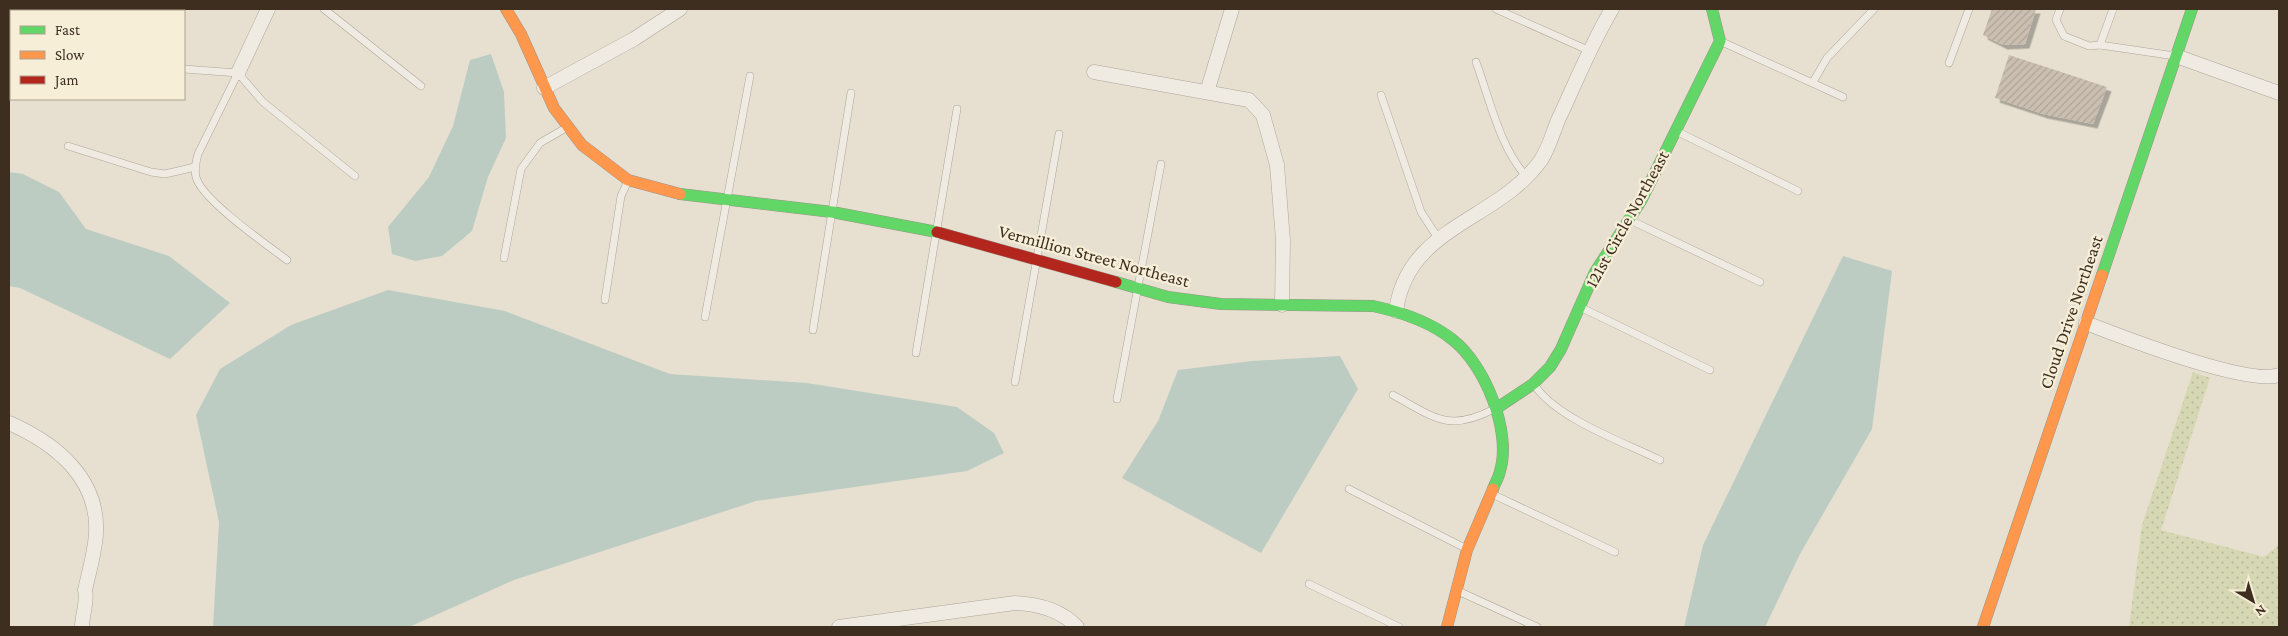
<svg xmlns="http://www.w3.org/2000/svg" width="2288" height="636" font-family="'Crimson Pro',serif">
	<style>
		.park { fill: url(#park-dots) }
		.water { fill: #bcccc2 }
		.building { fill: url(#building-hatch); filter: url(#shadow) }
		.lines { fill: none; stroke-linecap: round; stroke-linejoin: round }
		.lane-casing { stroke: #ada599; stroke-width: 8 }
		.street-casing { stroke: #ada599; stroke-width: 15 }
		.fast-casing { stroke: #9c958a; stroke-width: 12 }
		.slow-casing { stroke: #9c958a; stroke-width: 12 }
		.jam-casing { stroke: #9c958a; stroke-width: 12 }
		.lane { stroke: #efebe3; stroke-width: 7 }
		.street { stroke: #efebe3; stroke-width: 14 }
		.fast { stroke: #63d668; stroke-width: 11 }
		.slow { stroke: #ff974d; stroke-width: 11 }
		.jam { stroke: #b3261e; stroke-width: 11 }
		.labels { text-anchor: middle; stroke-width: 4.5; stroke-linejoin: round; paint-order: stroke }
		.street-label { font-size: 18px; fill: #3d2e20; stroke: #f7eed8 }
	</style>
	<defs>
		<pattern id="park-dots" width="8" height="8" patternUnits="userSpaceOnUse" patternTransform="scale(1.25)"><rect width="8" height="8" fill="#d6d7b3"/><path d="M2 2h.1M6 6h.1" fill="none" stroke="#b9b99a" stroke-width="1.8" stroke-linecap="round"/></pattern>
		<pattern id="building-hatch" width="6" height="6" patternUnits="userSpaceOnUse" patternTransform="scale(1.25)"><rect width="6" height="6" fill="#cbbfb2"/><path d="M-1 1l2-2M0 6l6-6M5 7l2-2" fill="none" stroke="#afa499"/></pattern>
		<filter id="shadow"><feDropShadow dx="4.5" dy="4.5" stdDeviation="0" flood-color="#0004"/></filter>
	</defs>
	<rect width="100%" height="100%" fill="#e7e0d1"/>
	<path class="park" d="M2193,372L2210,378L2161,530L2264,557L2279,545V627H2129L2142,525Z"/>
	<g class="water">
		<path d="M491,54L504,92L506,138L488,177L472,231L442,256L415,261L392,254L388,227L429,177L453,126L470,60Z"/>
		<path d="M9,172L23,174L59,192L86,229L169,256L230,303L170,359L20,288L9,286Z"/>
		<path d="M1843,256L1892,271L1872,429L1800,554L1765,627H1684L1703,545Z"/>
		<path d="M388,290L505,311L670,374L807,383L957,407L994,433L1004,453L967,471L756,501L514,580L409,627H213L219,522L196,415L220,369L291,325Z"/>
		<path d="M1340,356L1358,389L1261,553L1122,478L1158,421L1178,370L1252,361Z"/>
	</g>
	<g class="building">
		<path d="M1992,9H2036L2025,44L2003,45L1983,35Z"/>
		<path d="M2009,55L2107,87L2093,124L2043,114L1995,98Z"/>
	</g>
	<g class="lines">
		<g class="lane-casing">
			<g id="lane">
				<path d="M324,9L421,86"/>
				<path d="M1496,9L1590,51"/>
				<path d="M2060,9L2056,20L2064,36L2089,46L2100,45"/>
				<path d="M2113,9L2100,45L2175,56"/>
				<path d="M1720,41L1843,97"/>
				<path d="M1476,62C1489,97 1500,148 1526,176"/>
				<path d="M1949,63L1969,9"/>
				<path d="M184,69L238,73L263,102L355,176"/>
				<path d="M238,73L198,154C196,162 194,169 196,177C201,199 267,245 287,260"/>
				<path d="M1813,82L1827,58L1874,9"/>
				<path d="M1381,95L1421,212L1438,238"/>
				<path d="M1678,132L1798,191"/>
				<path d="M68,146L151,172L165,174L195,167"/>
				<path d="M1630,220L1760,282"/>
				<path d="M504,258L521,169L540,143L564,129"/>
				<path d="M605,300L621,196L628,181"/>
				<path d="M1580,307L1710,370"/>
				<path d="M705,317L750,76"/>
				<path d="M813,330L851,93"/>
				<path d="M916,353L957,109"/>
				<path d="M1015,382L1059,134"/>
				<path d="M1535,386C1558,419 1623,442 1660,460"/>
				<path d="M1393,395C1434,417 1448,433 1494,409"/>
				<path d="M1117,399L1161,164"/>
				<path d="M1349,489L1465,548"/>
				<path d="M1492,494L1615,552"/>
				<path d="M1309,584L1399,627"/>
				<path d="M1458,591L1537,627"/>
			</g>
		</g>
		<g class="street-casing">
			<g id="street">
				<path d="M2176,56L2279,93"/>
				<path d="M1094,72L1249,100L1263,115L1277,165L1283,240L1282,305"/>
				<path d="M238,73L268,9"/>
				<path d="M544,88L634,39L680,9"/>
				<path d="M1207,92L1232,9"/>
				<path d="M1396,311C1407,226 1498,221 1541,160C1549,148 1553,132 1559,118C1576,82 1591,44 1612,9"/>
				<path d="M2086,323C2122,337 2248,386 2279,375"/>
				<path d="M9,423C55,443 99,478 96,533C95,552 89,572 85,590C88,601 82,615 82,627"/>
				<path d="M839,627L1015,603C1037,604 1061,610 1077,627"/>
			</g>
		</g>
		<g class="fast-casing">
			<g id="fast">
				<path d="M680,194L832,212L937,232"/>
				<path d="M2102,275L2192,9"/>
				<path d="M1116,282L1168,297L1221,304L1373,306C1401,312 1431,322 1453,340C1485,365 1512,432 1500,471C1499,477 1495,483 1493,489"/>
				<path d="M1497,408L1533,384L1550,367L1561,349L1595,272L1641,201L1720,41L1712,9"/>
			</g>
		</g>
		<g class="slow-casing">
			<g id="slow">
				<path d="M506,9L521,34L554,108L582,145L628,180L680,194"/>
				<path d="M1447,627L1467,550L1493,489"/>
				<path d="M1983,627L2102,275"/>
			</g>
		</g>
		<g class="jam-casing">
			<path id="jam" d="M937,232L1116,282"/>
		</g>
		<use href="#lane" class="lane"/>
		<use href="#street" class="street"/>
		<use href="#fast" class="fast"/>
		<use href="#slow" class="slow"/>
		<use href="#jam" class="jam"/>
	</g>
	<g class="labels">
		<g class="street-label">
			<text transform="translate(1627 219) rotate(-61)" y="6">121st Circle Northeast</text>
			<text transform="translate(1094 256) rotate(15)" y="6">Vermillion Street Northeast</text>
			<text transform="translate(2071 312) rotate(-71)" y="6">Cloud Drive Northeast</text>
		</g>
	</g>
	<rect width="2288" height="636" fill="none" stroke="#3d2e20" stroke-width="20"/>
	<rect x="10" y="10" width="175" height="90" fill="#f7eed8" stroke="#ada18e"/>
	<rect x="20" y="26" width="25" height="8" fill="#63d668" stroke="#ada18e"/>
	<text x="55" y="35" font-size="15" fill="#3d2e20">Fast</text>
	<rect x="20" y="51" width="25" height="8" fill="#ff974d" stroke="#ada18e"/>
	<text x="55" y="60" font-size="15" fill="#3d2e20">Slow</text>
	<rect x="20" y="76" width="25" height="8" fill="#b3261e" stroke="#ada18e"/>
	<text x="55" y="85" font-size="15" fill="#3d2e20">Jam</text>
	<g transform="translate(2253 601) rotate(142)" stroke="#f7eed8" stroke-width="4" paint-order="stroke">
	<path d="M0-4L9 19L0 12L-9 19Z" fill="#3d2e20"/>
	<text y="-8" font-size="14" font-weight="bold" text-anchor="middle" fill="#3d2e20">N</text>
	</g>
</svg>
